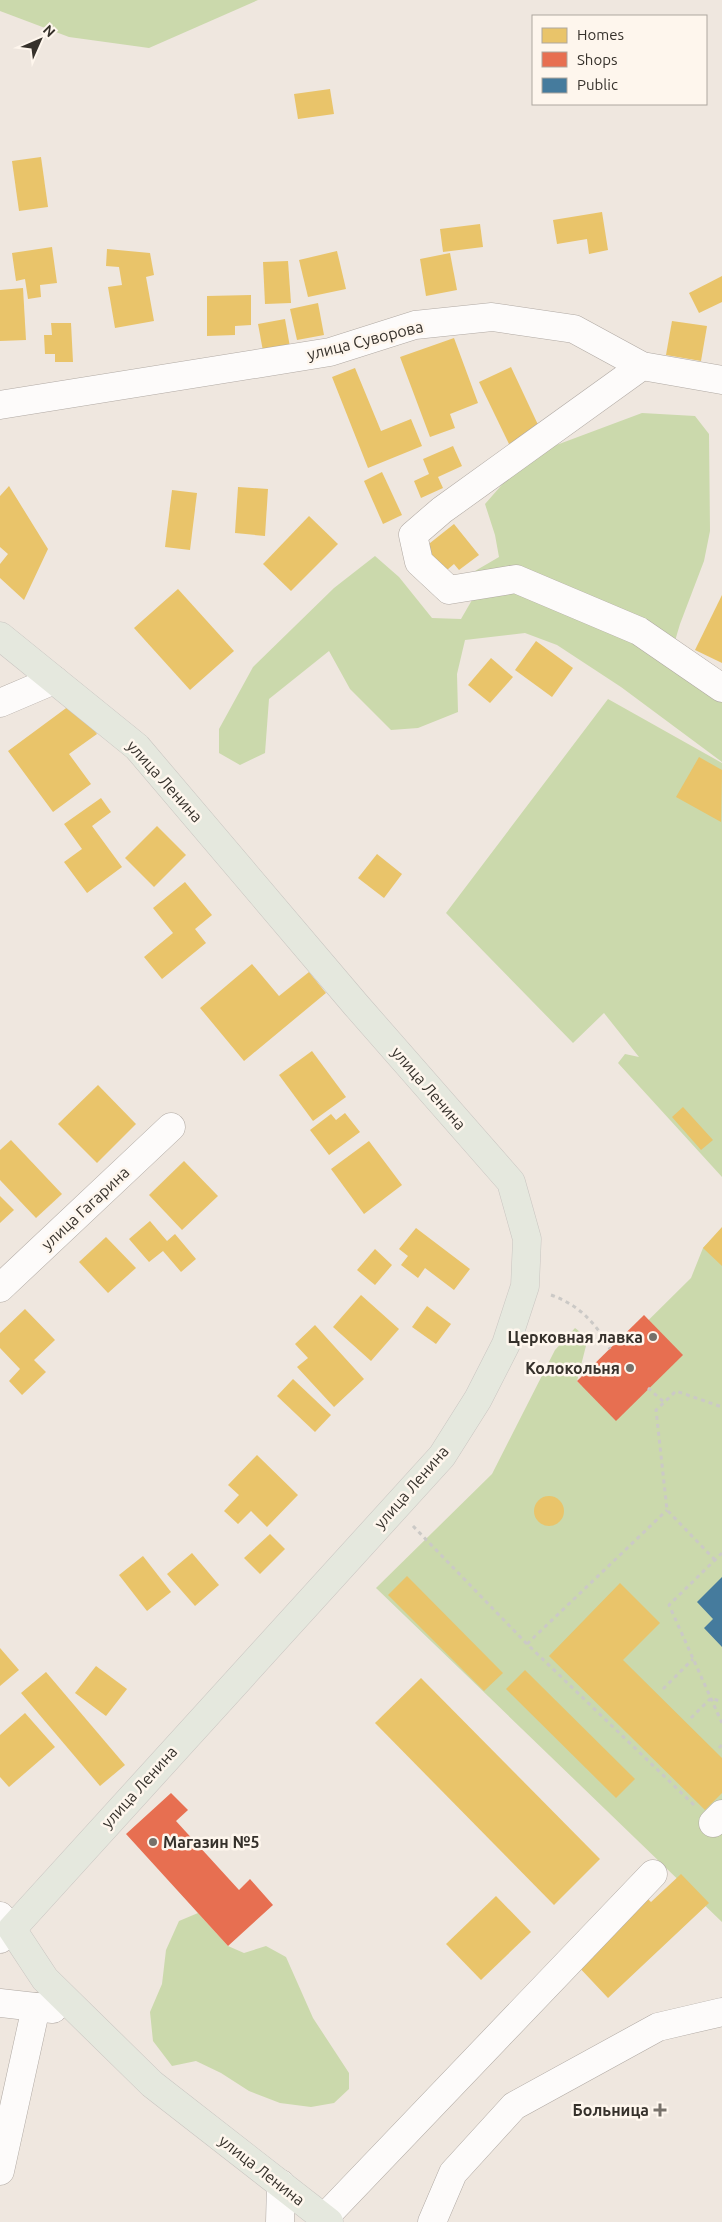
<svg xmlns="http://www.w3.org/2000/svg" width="722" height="2222" font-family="Ubuntu,sans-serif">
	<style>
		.green { fill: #cbd9ac }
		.homes { fill: #e9c46a }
		.shops { fill: #e76f51 }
		.public { fill: #457b9d }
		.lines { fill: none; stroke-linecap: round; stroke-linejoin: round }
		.minor-casing { stroke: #b0a9a3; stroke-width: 29 }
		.major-casing { stroke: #c9c5c1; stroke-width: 29 }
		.path { stroke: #cbc9c6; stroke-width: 3; stroke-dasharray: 4 4; stroke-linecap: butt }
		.minor { stroke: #fdfbfa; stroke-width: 28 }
		.major { stroke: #e5e8de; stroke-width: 28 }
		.poi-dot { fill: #77716a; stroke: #fef6ed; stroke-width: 2 }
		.labels { text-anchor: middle; stroke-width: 5; stroke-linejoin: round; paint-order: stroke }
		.street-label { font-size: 16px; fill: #36312b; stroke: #fef6ed }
		.poi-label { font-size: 16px; font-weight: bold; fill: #36312b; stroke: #fef6ed; text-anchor: end }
	</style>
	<rect width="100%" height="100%" fill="#efe7df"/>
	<g class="green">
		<path d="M0,0H258L149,48L69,37L0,11Z"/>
		<path d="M642,413L695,416L709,434L710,531L704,561L680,624L672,651L722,697V762L621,687L557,645L525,633L465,640L457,674L458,712L418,728L391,730L350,689L329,651L269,699L265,753L240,765L219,753V729L253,667L334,588L375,556L399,577L432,618L461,619L472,600L475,571L499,557L495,535L485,504L527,456Z"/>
		<path d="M608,699L722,763V1177L618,1063L625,1054L639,1057L604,1013L573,1043L446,913Z"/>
		<path d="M722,1228V1922L376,1588L492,1474L555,1350L575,1328L588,1338L577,1381L582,1386L691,1278L703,1248Z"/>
		<path d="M198,1913L228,1946L244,1953L266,1946L286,1957L313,2018L349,2073V2089L334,2103L311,2107L280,2103L249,2091L221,2073L196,2061L172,2066L153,2041L150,2012L162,1984L166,1950L179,1921Z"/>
	</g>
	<g class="homes">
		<path d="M330,89L334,114L298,119L294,94Z"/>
		<path d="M41,157L48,207L19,211L12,161Z"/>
		<path d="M602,212L608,250L589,254L587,239L557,244L553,220Z"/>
		<path d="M480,224L483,247L443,252L440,229Z"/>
		<path d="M52,247L57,283L40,285L41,297L28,299L25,279L16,281L12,253Z"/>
		<path d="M107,249L150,253L154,275L146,277L154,321L115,328L108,287L122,285L119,267L106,266Z"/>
		<path d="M337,251L346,289L308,297L299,260Z"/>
		<path d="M450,253L457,290L426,296L420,259Z"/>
		<path d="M288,261L291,303L265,304L263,262Z"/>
		<path d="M722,276V302L699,313L689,293Z"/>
		<path d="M23,288L26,340L0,341V290Z"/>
		<path d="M251,295V325L235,326V335L207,336V296Z"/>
		<path d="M318,303L324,335L297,340L290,309Z"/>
		<path d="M285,319L290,347L263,351L258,324Z"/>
		<path d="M672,321L707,326L701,361L666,355Z"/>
		<path d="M51,323H71L73,362H55V354H45L44,335H52Z"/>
		<path d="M454,338L478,403L450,414L455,428L430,437L400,357Z"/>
		<path d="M511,367L540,429L509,444L479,382Z"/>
		<path d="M355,368L381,431L411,419L422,446L368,468L332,377Z"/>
		<path d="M453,446L462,466L438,477L443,488L421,498L414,481L429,474L423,459Z"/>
		<path d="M382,472L402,515L383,524L364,481Z"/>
		<path d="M9,486L48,549L24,600L0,578V564L8,554L0,547V496Z"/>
		<path d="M238,487L268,489L265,536L235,533Z"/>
		<path d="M172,490L197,493L190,550L165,547Z"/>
		<path d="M309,516L338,544L291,591L263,564Z"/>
		<path d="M454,524L479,555L459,570L454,564L440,576L420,551Z"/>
		<path d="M178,589L234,651L190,690L134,628Z"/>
		<path d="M722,595V663L695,650Z"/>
		<path d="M536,641L573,668L552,697L515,670Z"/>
		<path d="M491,658L513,677L490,703L468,685Z"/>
		<path d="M73,703L97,734L69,754L91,784L53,812L8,751Z"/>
		<path d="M699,757L722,770L721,822L676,797Z"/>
		<path d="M101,798L111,812L92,826L122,867L87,893L64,862L82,849L64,824Z"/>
		<path d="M157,826L186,855L154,887L125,858Z"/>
		<path d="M377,854L402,874L384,898L358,878Z"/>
		<path d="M185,882L212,915L195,929L206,943L162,979L144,957L173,933L153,908Z"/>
		<path d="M252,964L279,996L309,972L326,993L244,1061L200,1008Z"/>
		<path d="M312,1051L346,1097L313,1121L279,1075Z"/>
		<path d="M98,1085L136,1124L97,1163L58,1124Z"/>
		<path d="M683,1107L713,1140L701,1150L672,1117Z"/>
		<path d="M345,1113L360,1132L329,1155L310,1130L331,1114L336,1120Z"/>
		<path d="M11,1140L62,1194L36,1218L0,1180V1150Z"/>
		<path d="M369,1141L402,1185L364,1214L331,1169Z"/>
		<path d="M184,1161L218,1196L182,1230L149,1195Z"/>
		<path d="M0,1196L14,1210L0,1223Z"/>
		<path d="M150,1221L167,1241L175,1234L196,1259L181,1272L163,1251L149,1262L129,1239Z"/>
		<path d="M722,1227V1266L703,1248Z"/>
		<path d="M416,1228L470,1269L454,1290L425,1268L418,1278L401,1265L408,1256L399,1249Z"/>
		<path d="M106,1237L136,1268L108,1293L79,1262Z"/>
		<path d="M375,1249L392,1265L375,1285L357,1270Z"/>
		<path d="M361,1295L399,1329L371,1361L333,1327Z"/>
		<path d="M427,1306L451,1324L436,1344L412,1327Z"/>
		<path d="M25,1309L55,1340L34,1360L46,1372L22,1395L9,1381L20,1369L0,1348V1333Z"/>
		<path d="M315,1325L364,1379L334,1407L297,1367L308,1358L295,1344Z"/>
		<path d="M293,1379L331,1415L315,1432L277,1396Z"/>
		<path d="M257,1455L298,1495L267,1527L251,1511L238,1524L224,1511L239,1495L228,1485Z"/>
		<circle cx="549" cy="1511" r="15"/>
		<path d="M270,1534L285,1549L260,1574L244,1558Z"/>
		<path d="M192,1553L219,1585L195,1606L167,1574Z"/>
		<path d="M143,1556L171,1592L147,1611L119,1575Z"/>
		<path d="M407,1576L503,1673L484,1691L388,1595Z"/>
		<path d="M620,1583L660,1623L623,1660L722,1758V1793L705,1810L549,1656Z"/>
		<path d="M0,1648L19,1670L0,1686Z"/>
		<path d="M96,1666L127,1689L106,1716L75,1693Z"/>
		<path d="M525,1670L635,1779L616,1798L506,1689Z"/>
		<path d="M46,1672L125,1765L100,1786L21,1693Z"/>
		<path d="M421,1678L600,1859L554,1905L375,1723Z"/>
		<path d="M25,1713L55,1747L9,1787L0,1777V1735Z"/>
		<path d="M681,1874L709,1903L608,1998L576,1964L646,1897L651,1902Z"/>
		<path d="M496,1896L531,1932L481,1980L446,1944Z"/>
	</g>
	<g class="shops">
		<path d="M644,1315L683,1355L616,1421L577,1381Z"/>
		<path d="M171,1793L188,1810L176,1821L239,1890L250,1879L273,1905L228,1946L126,1834Z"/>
	</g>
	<path class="public" d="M722,1577V1647L704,1628L713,1619L697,1602Z"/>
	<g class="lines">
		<g class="minor-casing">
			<g id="minor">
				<path d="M642,366L442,510L413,535L419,562L449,590L516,579L639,631L722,688"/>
				<path d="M0,405L330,352L415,325L492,317L574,329L642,366L722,380"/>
				<path d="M0,703L54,680"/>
				<path d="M0,1288L171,1127"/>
				<path d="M713,1823L722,1814"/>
				<path d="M0,1916L12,1929L0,1939"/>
				<path d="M0,2003L53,2009"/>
				<path d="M0,2171L36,2007"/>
				<path d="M324,2218L653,1874"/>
				<path d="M280,2222L281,2184"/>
				<path d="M432,2222L453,2173L514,2106L658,2027L722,2012"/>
			</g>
		</g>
		<g class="major-casing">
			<path id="major" d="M0,636L137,747L356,1005L511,1182L527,1239L525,1286L506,1344L478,1399L442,1456L12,1929L45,1979L152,2084L329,2222"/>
		</g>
		<g class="path">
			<path d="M551,1295C579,1305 596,1323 610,1349"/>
			<path d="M648,1388L664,1402"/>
			<path d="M413,1526L527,1644L694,1805"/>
			<path d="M722,1553L669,1605L722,1723"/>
			<path d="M715,1560L667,1510L656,1410L676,1391L722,1407"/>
			<path d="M527,1644L667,1510"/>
			<path d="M663,1689L693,1659"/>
			<path d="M691,1718L711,1698L722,1702"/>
			<path d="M719,1748L722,1745"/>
		</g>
		<use href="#minor" class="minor"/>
		<use href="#major" class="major"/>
	</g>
	<g class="poi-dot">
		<circle cx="653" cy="1337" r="5"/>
		<circle cx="630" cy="1368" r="5"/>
		<circle cx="153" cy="1842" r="5"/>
		<path d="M657.5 2102.5h5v5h5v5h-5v5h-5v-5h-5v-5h5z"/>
	</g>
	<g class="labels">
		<g class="street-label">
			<text transform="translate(365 340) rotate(-14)" y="6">улица Суворова</text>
			<text transform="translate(165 781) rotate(48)" y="6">улица Ленина</text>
			<text transform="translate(429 1088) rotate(49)" y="6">улица Ленина</text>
			<text transform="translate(85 1208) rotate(-43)" y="6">улица Гагарина</text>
			<text transform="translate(411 1487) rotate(-49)" y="6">улица Ленина</text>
			<text transform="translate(139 1787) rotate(-48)" y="6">улица Ленина</text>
			<text transform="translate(262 2170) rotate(38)" y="6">улица Ленина</text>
		</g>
		<g class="poi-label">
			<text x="643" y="1343">Церковная лавка</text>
			<text x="620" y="1374">Колокольня</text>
			<text x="163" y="1848" text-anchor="start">Магазин №5</text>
			<text x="649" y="2116">Больница</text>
		</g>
	</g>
	<rect x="532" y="15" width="175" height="90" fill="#fef6ed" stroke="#aea79f"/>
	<rect x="542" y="28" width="25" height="15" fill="#e9c46a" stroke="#aea79f"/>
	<text x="577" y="40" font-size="15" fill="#36312b">Homes</text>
	<rect x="542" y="52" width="25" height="15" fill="#e76f51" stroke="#aea79f"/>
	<text x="577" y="65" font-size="15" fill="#36312b">Shops</text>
	<rect x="542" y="78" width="25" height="15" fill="#457b9d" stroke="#aea79f"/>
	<text x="577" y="90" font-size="15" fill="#36312b">Public</text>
	<g transform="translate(40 40) rotate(45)" stroke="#fef6ed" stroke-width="4" paint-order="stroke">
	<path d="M0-4L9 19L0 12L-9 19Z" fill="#36312b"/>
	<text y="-8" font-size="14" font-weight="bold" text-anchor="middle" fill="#36312b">N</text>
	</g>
</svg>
